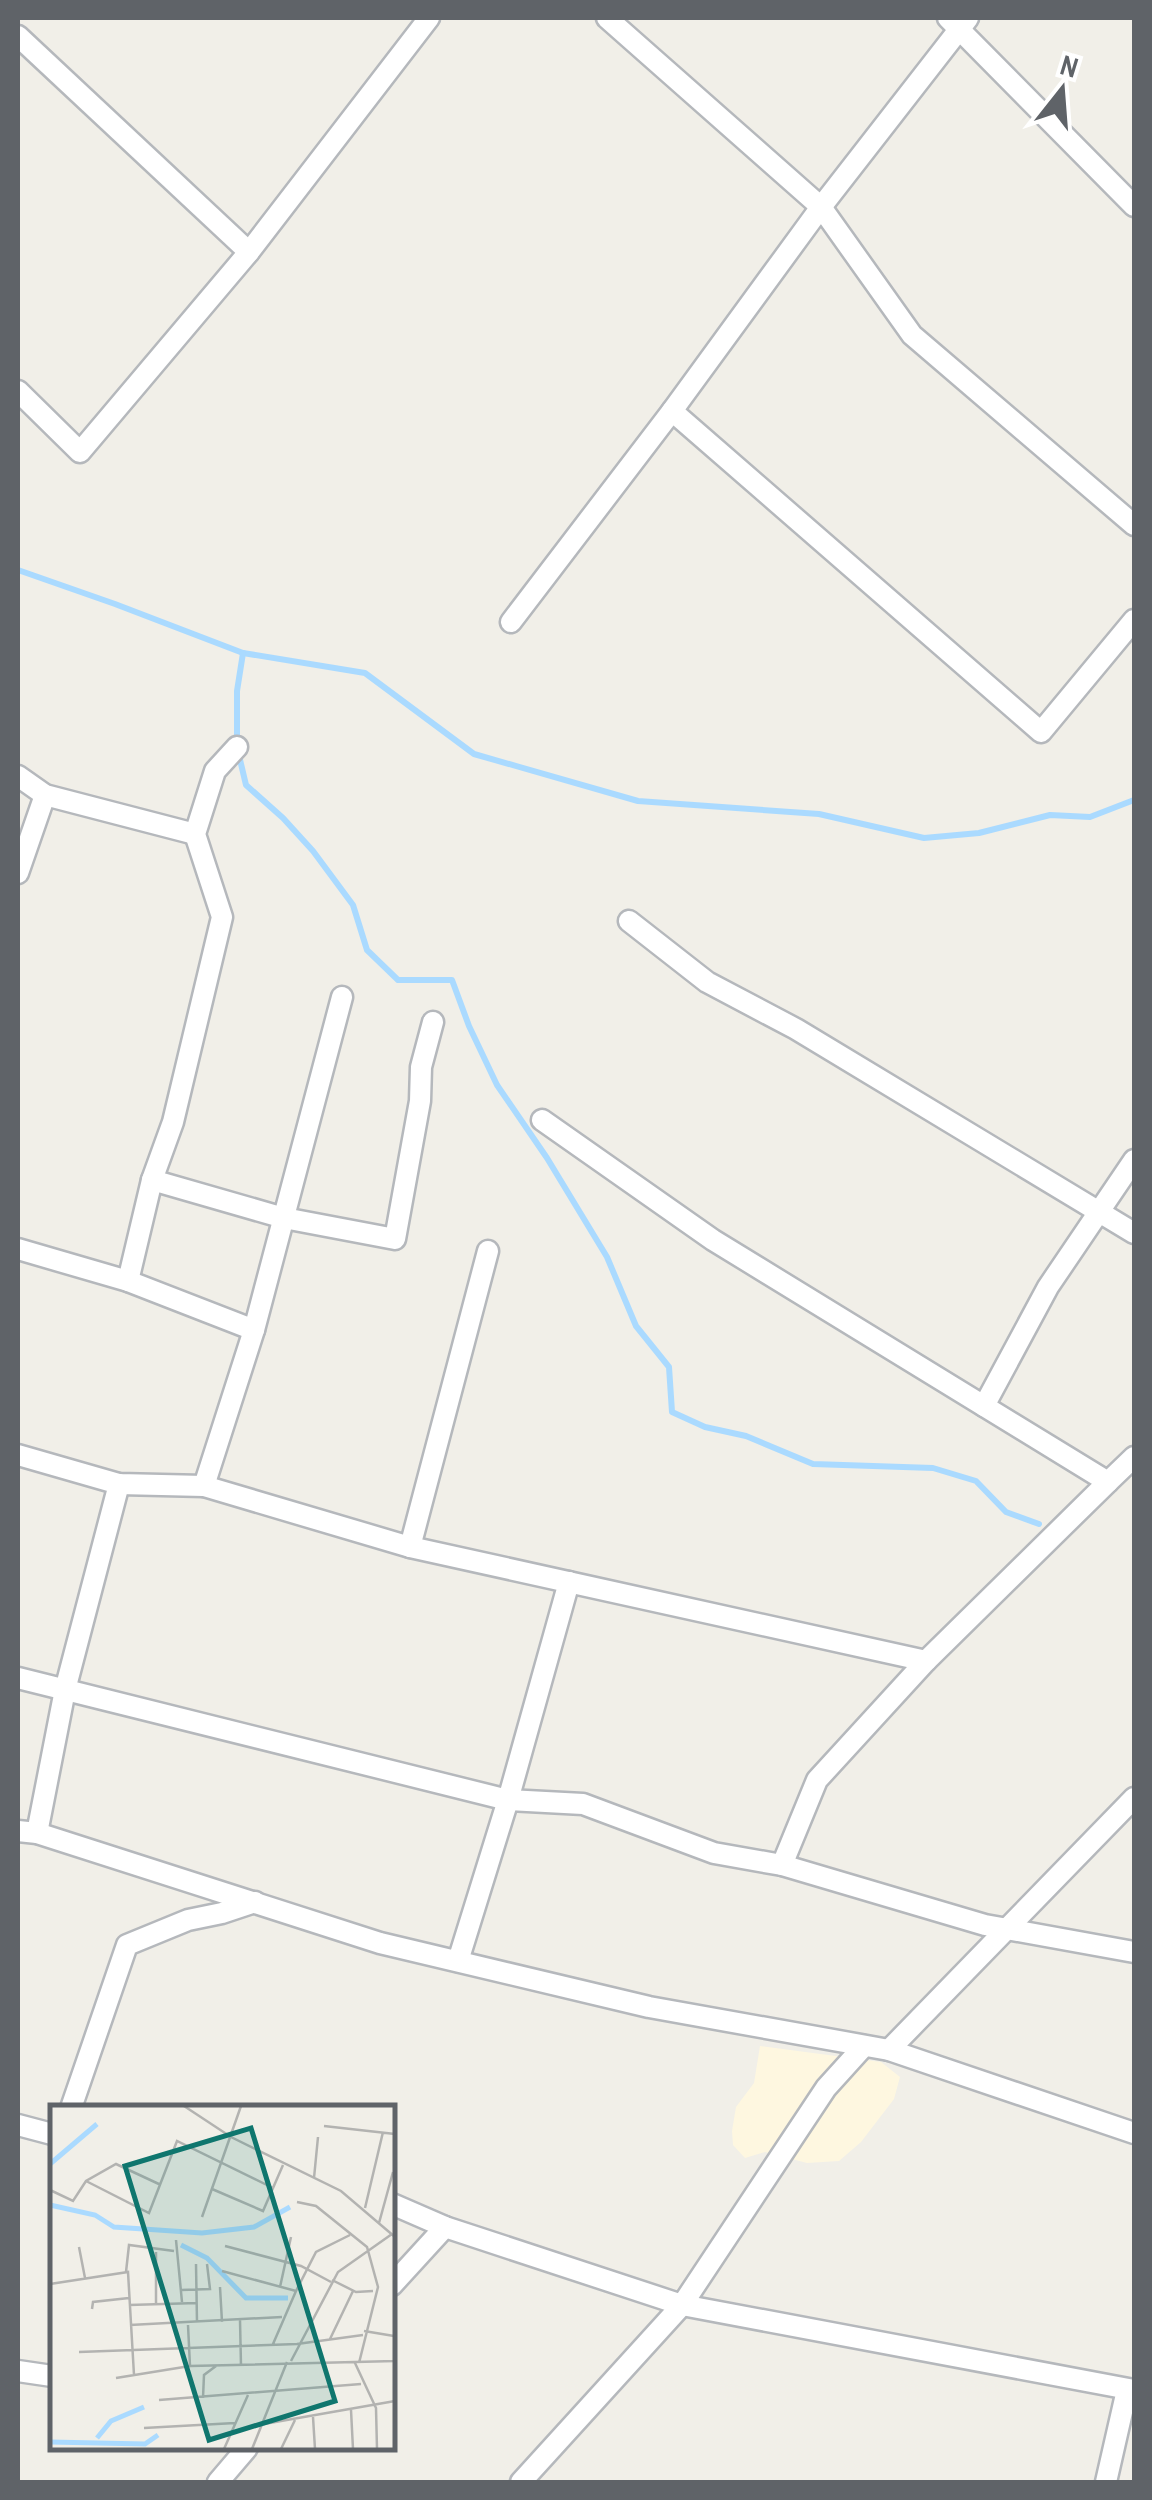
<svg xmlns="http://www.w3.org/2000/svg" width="1152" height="2500" font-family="'Archivo Narrow',sans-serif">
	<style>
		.commercial { fill: #fef7e0 }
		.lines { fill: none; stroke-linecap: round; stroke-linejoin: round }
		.stream { stroke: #aadaff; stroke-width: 6 }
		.street-casing { stroke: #b5b8bc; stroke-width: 25 }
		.street { stroke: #fff; stroke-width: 20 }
		.inset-river { fill: none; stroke: #aadaff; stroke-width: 5 }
		.inset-road { fill: none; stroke: #b3b3b1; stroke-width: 2.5 }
		.view { fill: #0f766e; fill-opacity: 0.15; stroke: #0f766e; stroke-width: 5 }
		.inset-edge { fill: none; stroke: #5f6368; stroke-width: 5 }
	</style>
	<rect width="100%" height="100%" fill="#f1efe8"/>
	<path class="commercial" d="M760,2046L881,2062L900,2077L894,2099L861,2142L839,2161L807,2163L765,2152L745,2158L733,2145L732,2131L736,2107L754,2083Z"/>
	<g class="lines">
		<g class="stream">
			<path d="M18,570L115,604L243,653L365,673L474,754L638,801L819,814L924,838L979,833L1050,815L1090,817L1134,800"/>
			<path d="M243,653L237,691V747L246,785L283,818L313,851L353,905L367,950L398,980H452L469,1026L497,1085L547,1158L607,1257L636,1326L669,1367L672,1412L705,1427L746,1436L813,1464L933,1468L976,1481L1006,1512L1039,1524"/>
		</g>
		<g class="street-casing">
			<g id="street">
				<path d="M607,18L821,207L912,335L1134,525"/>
				<path d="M948,18L1134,206"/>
				<path d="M18,36L249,252"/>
				<path d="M18,391L80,452L249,252L429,18"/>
				<path d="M672,411L1041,732L1134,620"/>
				<path d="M511,622L672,411L821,207L968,18"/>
				<path d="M18,776L45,795L195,834"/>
				<path d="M18,873L45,795"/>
				<path d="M629,921L707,982L796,1029L1134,1233"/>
				<path d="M542,1120L713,1240L1108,1482L1134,1457"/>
				<path d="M152,1180L284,1218L395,1239L420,1101L421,1067L433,1022"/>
				<path d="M18,1249L128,1281L254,1330"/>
				<path d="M128,1281L152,1180L173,1122L222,917L195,834L215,771L237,747"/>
				<path d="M984,1406L1048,1287L1134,1160"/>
				<path d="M18,1455L119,1484L204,1486L410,1547L926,1661"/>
				<path d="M204,1486L254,1330L342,997"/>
				<path d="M410,1547L488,1251"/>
				<path d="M18,1678L508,1800L583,1804L714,1853L782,1865L985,1925L1134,1952"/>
				<path d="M18,1831L37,1833L380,1943L649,2007L889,2050L1134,2133"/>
				<path d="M37,1833L65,1690L119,1484"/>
				<path d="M782,1865L817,1780L926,1661L1108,1482"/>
				<path d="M458,1961L508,1800L569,1582"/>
				<path d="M889,2050L1134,1798"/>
				<path d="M71,2108L127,1945L188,1920L222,1913L255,1902"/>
				<path d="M18,2125L52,2134"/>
				<path d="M392,2204L445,2227L682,2305L1134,2390"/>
				<path d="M392,2285L445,2227"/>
				<path d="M18,2371L52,2376"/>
				<path d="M218,2482L247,2448"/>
				<path d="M521,2482L682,2305L826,2088L864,2046"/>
				<path d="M1106,2482L1127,2390"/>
			</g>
		</g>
		<use href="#street" class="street"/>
	</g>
	<g transform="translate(50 2105)">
		<rect width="345" height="345" fill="#f1efe8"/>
		<path class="inset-river" d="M0,59L47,19M0,100L45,110L64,122L152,128L204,122L240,102M131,140L157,153L196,193H238M47,333L61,316L94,302M0,337L95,339L108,330"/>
		<path class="inset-road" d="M134,1L181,32L291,86L345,132M274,21L345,29M264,73L268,32M36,76L99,108L127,36L223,83M162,84L213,106L233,60M0,85L23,96L36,76L66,59L111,80M247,97L266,101L317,142L328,182L309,258M315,103L333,27M152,112L191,1M329,118L343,67M126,135L132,197M175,141L251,161L281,177M29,142L35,173M146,159L147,217M172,166L246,186L266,147L300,130M76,167L79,140L124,146M282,175L306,187L323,186M0,179L78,167L84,270M170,182L172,217M230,182L241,132M131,185L160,184L157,159M106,198V147M79,200L147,198M42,204L43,197L79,193M190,215L191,261M80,220L232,212M138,220L140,261M314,226L344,231M280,234L303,186M223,239L246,186M29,247L247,239L313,230M241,256L288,167L342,129M345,257V214M305,258L326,303L327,344M66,273L140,261L345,256M153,293L154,270L166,261M109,295L311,279M301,305L303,344M263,312L265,344M214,319L345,296M94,323L185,318M174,344L198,290M202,344L237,257M231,344L245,315"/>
		<path class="view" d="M201,23L285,296L159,335L75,61Z"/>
		<rect width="345" height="345" class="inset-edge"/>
	</g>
	<rect width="1152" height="2500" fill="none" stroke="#5f6368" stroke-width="40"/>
	<g transform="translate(1062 90) rotate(17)" stroke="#ffffff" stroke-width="8" paint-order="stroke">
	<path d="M0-8L18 38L0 25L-18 38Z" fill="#5f6368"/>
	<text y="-15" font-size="28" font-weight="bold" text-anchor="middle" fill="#5f6368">N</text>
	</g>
</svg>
